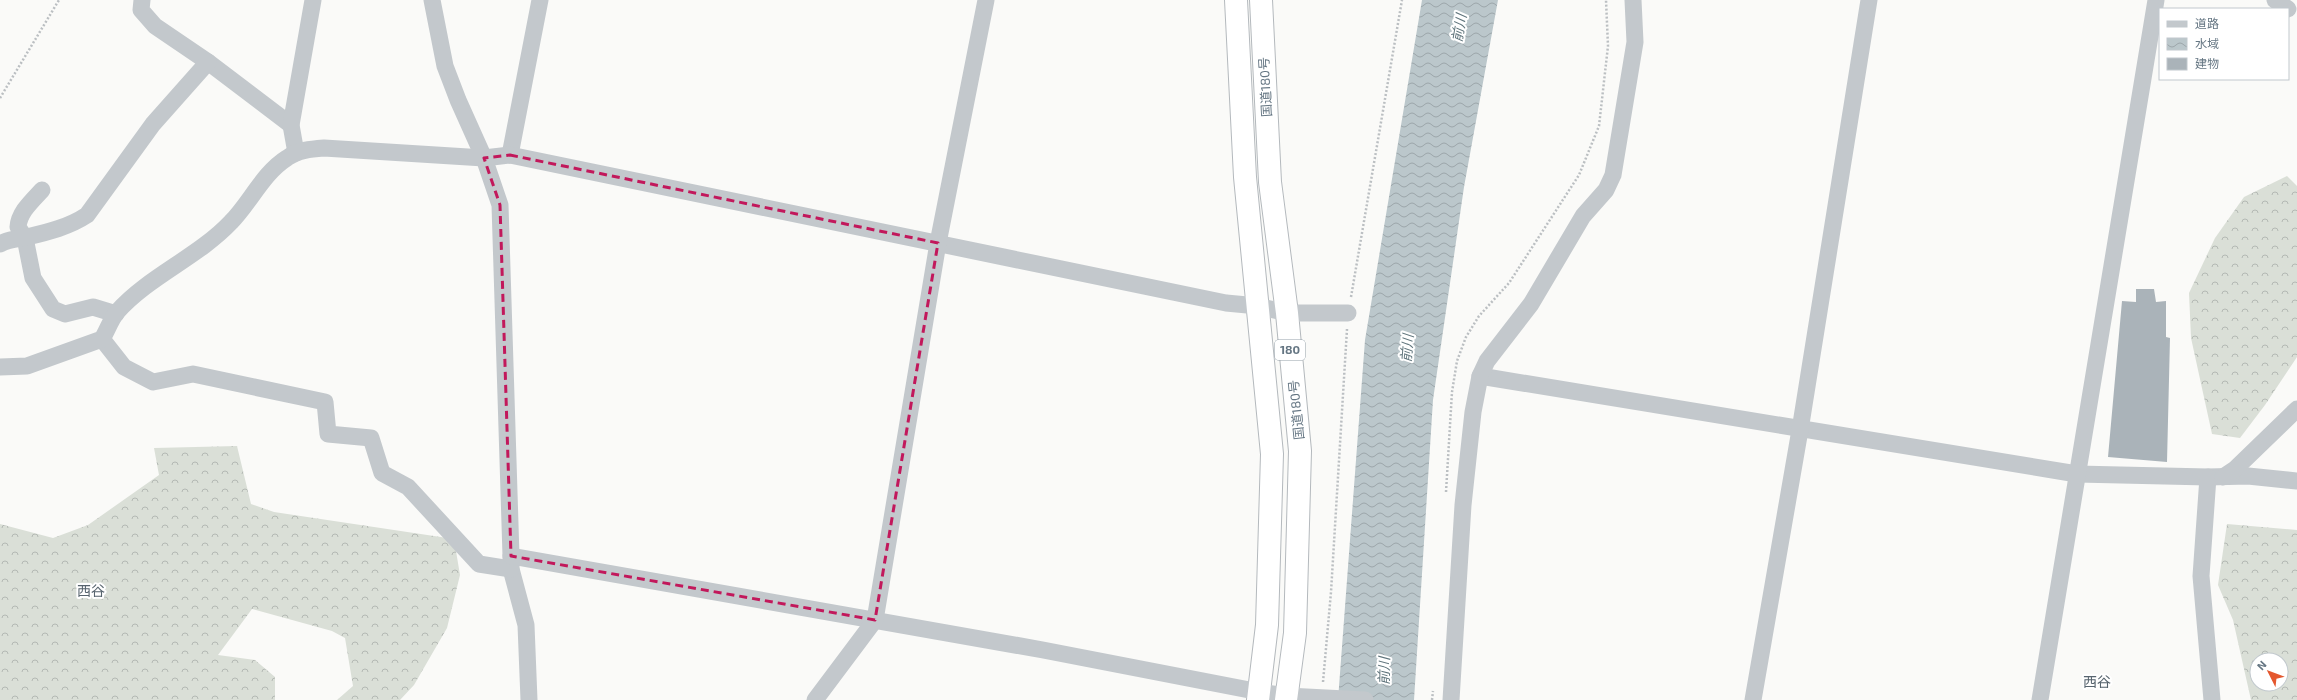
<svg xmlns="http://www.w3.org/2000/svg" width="2297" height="700" font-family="'Exo 2','Noto Sans JP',sans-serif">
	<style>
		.forest { fill: url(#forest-crowns); fill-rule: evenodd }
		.water { fill: url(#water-waves) }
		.building { fill: #aab3b9 }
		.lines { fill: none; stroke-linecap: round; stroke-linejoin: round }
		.highway-casing { stroke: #b4b9bd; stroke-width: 24 }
		.path { stroke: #bbbfc2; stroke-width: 2.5; stroke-dasharray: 2 2; stroke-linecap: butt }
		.minor { stroke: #c3c8cc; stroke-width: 17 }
		.highway { stroke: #fff; stroke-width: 22 }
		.marked { fill: none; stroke: #c2185b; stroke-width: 3; stroke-dasharray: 8 5; stroke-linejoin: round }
		.labels { text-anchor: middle; stroke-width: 4; stroke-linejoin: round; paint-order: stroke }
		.shield { fill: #fff; stroke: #939fa8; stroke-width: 1 }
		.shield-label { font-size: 12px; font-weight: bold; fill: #657683 }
		.street-label { font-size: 13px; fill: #657683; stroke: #fff }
		.water-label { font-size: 14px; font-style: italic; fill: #60757c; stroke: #fff }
		.neighbourhood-label { font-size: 14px; fill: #57646e; stroke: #fff }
	</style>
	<defs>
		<pattern id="forest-crowns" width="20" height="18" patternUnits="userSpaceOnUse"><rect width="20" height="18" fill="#dadfd7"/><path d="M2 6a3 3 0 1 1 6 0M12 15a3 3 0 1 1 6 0" fill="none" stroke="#b4b9b4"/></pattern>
		<pattern id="water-waves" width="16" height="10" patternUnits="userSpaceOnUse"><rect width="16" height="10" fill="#bbc7cb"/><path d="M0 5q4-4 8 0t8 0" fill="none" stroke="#9ca6aa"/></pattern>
	</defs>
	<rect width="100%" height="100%" fill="#fafaf8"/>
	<g class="forest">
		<path d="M2287,176L2297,186V357L2265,405L2240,438L2212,434L2191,338L2189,293L2215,238L2244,197Z"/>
		<path d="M237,446L251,504L274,512L454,539L460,575L447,628L414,685L400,700H337L353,686L345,638L332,631L252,609L218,655L255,660L275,677V700H0V524L53,538L88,525L159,475L154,448Z"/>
		<path d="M2227,524L2297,530V700H2251L2233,620L2218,585ZM2257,660H2281V684H2257Z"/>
	</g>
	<path class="water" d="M1422,0H1498L1464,187L1433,400L1414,700H1338L1365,340Z"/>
	<path class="building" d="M2136,289H2154L2156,302L2166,301V337L2170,338L2167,462L2108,457L2122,301L2136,302Z"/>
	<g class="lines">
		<g class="highway-casing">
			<g id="highway">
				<path d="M1236,0L1245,177L1272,454L1267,625L1258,700"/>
				<path d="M1261,0L1270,182L1287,313L1300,451L1295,633L1286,700"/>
			</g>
		</g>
		<g class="path">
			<path d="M0,98L59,0"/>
			<path d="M1351,297L1402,0"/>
			<path d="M1446,492L1452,392L1457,361L1466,337L1479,316L1509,283L1579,175L1599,126L1608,46L1606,0"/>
			<path d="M1323,682L1331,592L1347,329"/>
			<path d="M1432,700L1433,691"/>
		</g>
		<g class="minor">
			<path d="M142,0L141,10L155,26L208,62L291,125"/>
			<path d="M432,0L445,66L458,100L484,158L500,205L511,556V569L526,625L529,700"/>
			<path d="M2275,0L2288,9"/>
			<path d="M296,153L291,125L313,0"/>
			<path d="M510,155L540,0"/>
			<path d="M42,190C32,201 19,212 18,227L25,238L33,278L53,309L65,314L93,307L116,314"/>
			<path d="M0,244C9,239 17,239 27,237C48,232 69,227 87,215L153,124L208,62"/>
			<path d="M102,339L124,367L153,382L193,374L325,402L328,434L371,438L382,473L408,487L479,564L511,569"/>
			<path d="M0,367L27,366L102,339C107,331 111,319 117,312C149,276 198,257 231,222C250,203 263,173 287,158C298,150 311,149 324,148L484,158L510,155L1226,303L1258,306L1287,313H1348"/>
			<path d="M1480,376L2077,474L2208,477L2248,476L2297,481"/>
			<path d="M2208,477L2201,576L2212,700"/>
			<path d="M2223,477L2235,469L2297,409"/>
			<path d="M511,556L1043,650L1260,692L1287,696L1365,700"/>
			<path d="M815,700L875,620L938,243L986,0"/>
			<path d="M1451,700L1463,505L1473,412L1480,376L1487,361L1531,304L1583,216L1606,190L1613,175L1635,42L1633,0"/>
			<path d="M1753,700L1800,430L1869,0"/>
			<path d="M2040,700L2156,0"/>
		</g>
		<use href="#highway" class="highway"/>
	</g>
	<path class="marked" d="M510,155L938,243L875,620L511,556L500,205L484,158Z"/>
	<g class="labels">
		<rect class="shield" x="1275" y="340" width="30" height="20" rx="3"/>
		<g class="shield-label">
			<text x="1290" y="354">180</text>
		</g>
		<g class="street-label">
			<text transform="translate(1265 87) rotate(-93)" y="5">国道180号</text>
			<text transform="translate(1296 410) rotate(-96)" y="5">国道180号</text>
		</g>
		<g class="water-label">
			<text transform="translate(1459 28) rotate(-80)" y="5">前川</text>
			<text transform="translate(1407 348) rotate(-85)" y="5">前川</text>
			<text transform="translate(1384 671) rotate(-89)" y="5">前川</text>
		</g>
		<g class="neighbourhood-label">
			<text x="91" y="596">西谷</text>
			<text x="2097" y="687">西谷</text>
		</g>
	</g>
	<rect x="2159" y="8" width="130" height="72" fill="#ffffff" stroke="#c1c8cd"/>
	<rect x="2167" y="21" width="20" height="6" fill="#c3c8cc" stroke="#c1c8cd"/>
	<text x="2195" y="28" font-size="12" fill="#657683">道路</text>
	<rect x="2167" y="38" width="20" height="12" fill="url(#water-waves)" stroke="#c1c8cd"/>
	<text x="2195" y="48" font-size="12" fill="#657683">水域</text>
	<rect x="2167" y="58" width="20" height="12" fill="#aab3b9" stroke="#c1c8cd"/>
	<text x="2195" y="68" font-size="12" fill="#657683">建物</text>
	<g transform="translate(2269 672) rotate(312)"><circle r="19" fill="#ffffff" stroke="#c1c8cd"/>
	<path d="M0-3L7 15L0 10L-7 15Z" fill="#e4572e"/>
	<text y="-6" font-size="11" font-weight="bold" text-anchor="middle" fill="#657683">N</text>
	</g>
</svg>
